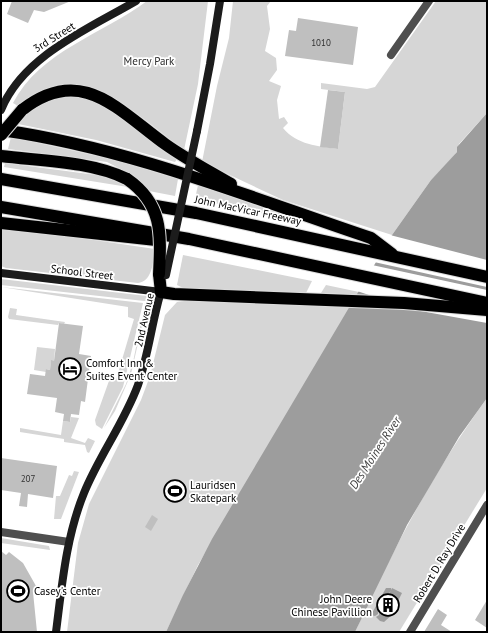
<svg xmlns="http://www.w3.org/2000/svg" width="488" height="633" font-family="'PT Sans',sans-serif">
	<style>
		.green { fill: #d6d6d6 }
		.water { fill: #9d9d9d }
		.pier { fill: #fff }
		.building { fill: #bfbfbf }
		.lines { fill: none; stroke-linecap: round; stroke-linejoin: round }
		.motorway-casing { stroke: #dbdbdb; stroke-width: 14 }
		.minor { stroke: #4f4f4f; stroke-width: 8 }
		.secondary { stroke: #1c1c1c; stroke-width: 8 }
		.motorway { stroke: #000; stroke-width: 12 }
		.motorway-bridge-casing { stroke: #dbdbdb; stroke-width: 14; stroke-linecap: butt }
		.secondary-bridge { stroke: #1c1c1c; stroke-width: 8 }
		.motorway-bridge { stroke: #000; stroke-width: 12 }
		.labels { text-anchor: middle; stroke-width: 3.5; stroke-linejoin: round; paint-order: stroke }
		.number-label { font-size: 9px; fill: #303030 }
		.street-label { font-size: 11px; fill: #000; stroke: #fff }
		.park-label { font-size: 11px; fill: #2d2d2d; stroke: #fff }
		.poi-label { font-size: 11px; fill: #000; stroke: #fff; text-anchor: start }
		.water-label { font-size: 12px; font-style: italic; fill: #3e3e3e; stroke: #fff }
	</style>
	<rect width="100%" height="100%" fill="#fff"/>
	<g class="green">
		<path d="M147,1H208L198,84L184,150C133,113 80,53 18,106L13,103C40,51 103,34 147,1Z"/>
		<path d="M233,1H271L267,6L270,29L265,51L276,58L277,70L269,81L281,86L277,100L279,119L284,117L288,123L283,128C297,145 318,146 338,149L345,92L321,89V83L367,89L375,87L436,1H487V113L459,144L457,152L452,158L431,180L392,235L283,200L202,162L217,86L229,38Z"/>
		<path d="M75,96L96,101L113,111L177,159L175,162L96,140L18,124C35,103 48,97 75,96Z"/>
		<path d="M11,137L116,160L178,179L175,196L149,191L130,174L107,162L8,149Z"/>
		<path d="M5,163L104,176L128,187L4,167Z"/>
		<path d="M198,185L284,215V218L195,199Z"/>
		<path d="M1,229L60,235L155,249C153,261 153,281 138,283L6,268L1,266Z"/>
		<path d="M183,255L312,281L306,293L185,289L177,285Z"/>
		<path d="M1,279L147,296L149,297L148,301H144L1,285Z"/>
		<path d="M326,285L359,292L357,295L321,293Z"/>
		<path d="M1,287L143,303L123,387L102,429L96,425L95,420L110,378L116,380L134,319L128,317V307Z"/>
		<path d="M192,300L351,306L198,565L166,632H67L78,543L89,504L141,400L150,376L165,315L177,302Z"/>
		<path d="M145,303L147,304L131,374L115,411L104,428L126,384L133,362Z"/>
		<path d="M10,308L17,309L16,315L65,322L64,324L59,323L58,325L9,319L8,317Z"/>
		<path d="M37,347L55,349L54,361H51L50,370L46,369V372L34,370Z"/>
		<path d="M487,398V488L399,632H355C392,550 434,471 487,398Z"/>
		<path d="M71,417L79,418L71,438L85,443L88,438L95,441L89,453L87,452L85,445L64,442V439L20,432V428L61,435L63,421L70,422Z"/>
		<path d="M74,471L79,472L61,519H54L56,496H60L69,475L72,476Z"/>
		<path d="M1,538L49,546L50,550L1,543Z"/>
	</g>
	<g class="water">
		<path d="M487,113V398L459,437L407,525L355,632H166L183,595L212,539L392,235L431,180L457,152V147Z"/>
		<path d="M386,588H391V591C386,595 378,608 378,614L375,616L371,615Z"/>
		<path d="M392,588L402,593L398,601L399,603L394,613L384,622L380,621L376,617L379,615V610L388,614L396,600L388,596Z"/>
	</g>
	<g class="pier">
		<path d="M390,235L487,260V287L374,262Z"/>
		<path d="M372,265L487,290V323L415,310L348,306L355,295H369L357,291Z"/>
	</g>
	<g class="building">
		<path d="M12,1H71L44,12L34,10L28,23L7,14Z"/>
		<path d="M298,18L358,27L353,65L285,56L289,30L296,31Z"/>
		<path d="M328,90L345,92L338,149L320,147Z"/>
		<path d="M59,323L83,326L79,354L91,356L85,402L81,401L79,415L71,414L70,422L63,421L64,414L55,412L57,398L27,394L30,374L45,376L46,369L50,370L51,360L54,361Z"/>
		<path d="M1,458L57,466L53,498L28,494L27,507L19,506L21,493L1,490Z"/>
		<path d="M152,515L158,519L151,531L145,527Z"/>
		<path d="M1,551L6,555L9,552L23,563L36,586V591L33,592L37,632H1Z"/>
		<path d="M387,595L396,600L388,614L379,609Z"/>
		<path d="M487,600V628L475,620Z"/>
		<path d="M438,609L447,615L441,625L452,632H424Z"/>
	</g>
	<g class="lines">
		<g class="motorway-casing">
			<g id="motorway">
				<path d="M22,110C81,64 117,109 165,144C186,159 209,171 231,184"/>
				<path d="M1,130C129,148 249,197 371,238L392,254"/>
				<path d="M1,156C41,161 90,161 127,179"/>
				<path d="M1,179L196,213L487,277"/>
				<path d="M1,207L189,239L487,303"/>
				<path d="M1,223L156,240"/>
				<path d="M159,274L161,292L174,294L404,303L487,310"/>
			</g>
		</g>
		<g class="minor">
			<path d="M391,55L429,1"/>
			<path d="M1,532L69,542"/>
			<path d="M410,632L487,505"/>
		</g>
		<g class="secondary">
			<path d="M1,110C23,56 88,29 136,1"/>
			<path d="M197,131L210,64L220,1"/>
			<path d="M1,273L161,292"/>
			<path d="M56,632C62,585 66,537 84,493C99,456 124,423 138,385C149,353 152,320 162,288"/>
		</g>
		<use href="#motorway" class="motorway"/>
		<g class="motorway-bridge-casing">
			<g id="motorway-bridge">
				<path d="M1,135L22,110"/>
				<path d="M127,179C163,204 161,234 159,274"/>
			</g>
		</g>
		<path class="secondary-bridge" d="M166,275L197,131"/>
		<use href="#motorway-bridge" class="motorway-bridge"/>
	</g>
	<defs>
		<g id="hotel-ring" transform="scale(1.15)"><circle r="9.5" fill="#fff" stroke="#000" stroke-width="1.5"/><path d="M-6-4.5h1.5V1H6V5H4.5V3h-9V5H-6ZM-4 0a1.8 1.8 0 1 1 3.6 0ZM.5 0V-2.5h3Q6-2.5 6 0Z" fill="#000"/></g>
		<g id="stadium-ring" transform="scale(1.15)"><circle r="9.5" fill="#fff" stroke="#000" stroke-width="1.5"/><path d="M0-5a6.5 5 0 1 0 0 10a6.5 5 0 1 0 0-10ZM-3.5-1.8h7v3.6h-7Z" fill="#000"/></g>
		<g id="building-ring" transform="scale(1.15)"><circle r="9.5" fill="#fff" stroke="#000" stroke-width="1.5"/><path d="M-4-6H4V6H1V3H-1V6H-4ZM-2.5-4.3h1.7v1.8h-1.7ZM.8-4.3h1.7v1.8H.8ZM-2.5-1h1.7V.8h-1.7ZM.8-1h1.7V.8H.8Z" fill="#000"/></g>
	</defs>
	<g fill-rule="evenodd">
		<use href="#hotel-ring" x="70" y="369"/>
		<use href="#stadium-ring" x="175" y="491"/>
		<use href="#stadium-ring" x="18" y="591"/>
		<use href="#building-ring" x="388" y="605"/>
	</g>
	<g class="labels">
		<g class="number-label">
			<text x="321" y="46">1010</text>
			<text x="28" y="482">207</text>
		</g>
		<g class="street-label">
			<text transform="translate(54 37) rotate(-32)" y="4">3rd Street</text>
			<text transform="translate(248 210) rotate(12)" y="4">John MacVicar Freeway</text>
			<text transform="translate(82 272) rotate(7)" y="4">School Street</text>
			<text transform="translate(144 320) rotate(-77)" y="4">2nd Avenue</text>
			<text transform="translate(439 563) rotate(-59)" y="4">Robert D. Ray Drive</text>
		</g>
		<g class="park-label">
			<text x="149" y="65">Mercy Park</text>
		</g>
		<g class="poi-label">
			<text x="86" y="367">Comfort Inn &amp;<tspan x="86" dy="13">Suites Event Center</tspan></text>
			<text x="190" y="489">Lauridsen<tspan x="190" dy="13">Skatepark</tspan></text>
			<text x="34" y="595">Casey's Center</text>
			<text x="372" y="603" text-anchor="end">John Deere<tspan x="372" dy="13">Chinese Pavillion</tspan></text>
		</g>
		<g class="water-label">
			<text transform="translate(375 453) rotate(-57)" y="4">Des Moines River</text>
		</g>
	</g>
	<rect width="488" height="633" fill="none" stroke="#000000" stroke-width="4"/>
</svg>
